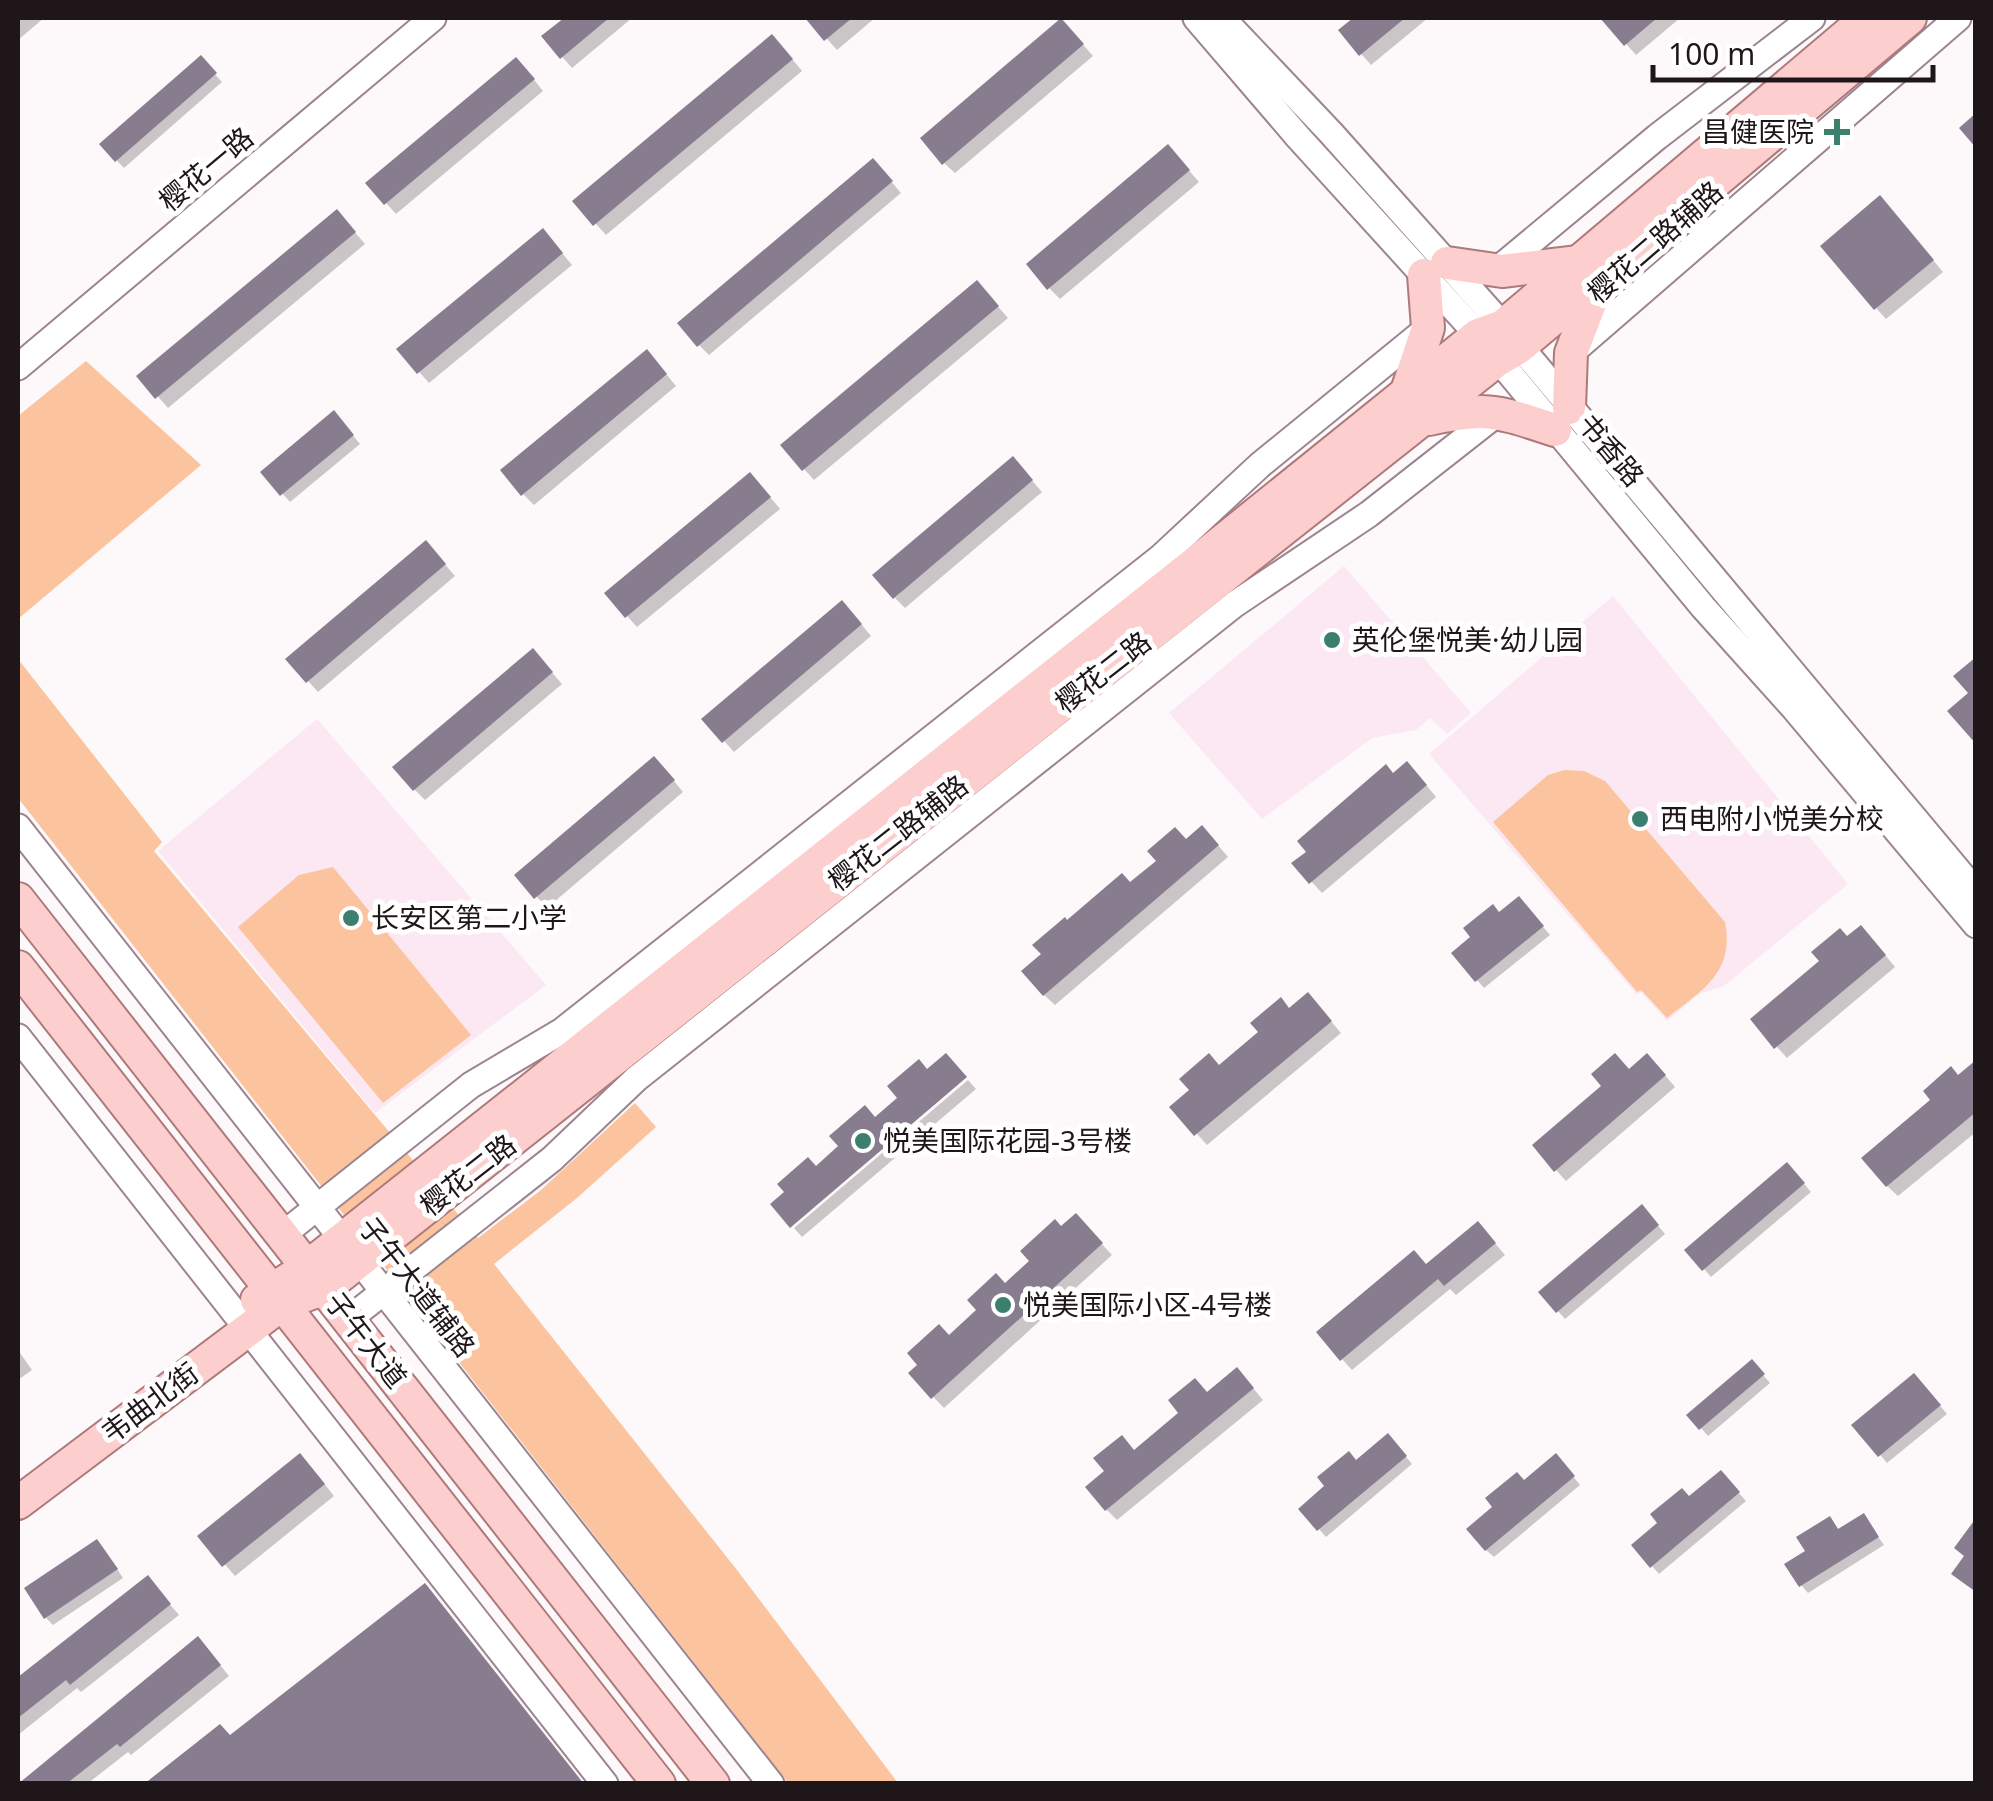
<svg xmlns="http://www.w3.org/2000/svg" width="1993" height="1801" font-family="'Noto Sans','Noto Sans SC',sans-serif">
	<style>
		.built { fill: #fce8f2 }
		.green { fill: #fbc49e }
		.shadow { fill: #0003 }
		.building { fill: #887c8f }
		.lines { fill: none; stroke-linecap: round; stroke-linejoin: round }
		.minor-casing { stroke: #9c8590; stroke-width: 29 }
		.major-casing { stroke: #ad797a; stroke-width: 36 }
		.minor { stroke: #fff; stroke-width: 25 }
		.major { stroke: #fccfce; stroke-width: 32 }
		.poi-dot { fill: #3d7f6f; stroke: #fff; stroke-width: 4 }
		.labels { text-anchor: middle; stroke-width: 10; stroke-linejoin: round; paint-order: stroke }
		.poi-label { font-size: 28px; fill: #1f161a; stroke: #fff; text-anchor: start }
		.street-label { font-size: 28px; fill: #1f161a; stroke: #fff }
	</style>
	<rect width="100%" height="100%" fill="#fdf8fa"/>
	<g class="built">
		<path d="M1344,566L1471,713L1447,734L1430,718L1416,730L1372,738L1262,819L1169,713Z"/>
		<path d="M1613,596L1848,884L1724,986L1699,994L1667,1021L1641,992L1637,995L1429,754Z"/>
		<path d="M317,719L546,985L375,1113L158,851Z"/>
	</g>
	<g class="green">
		<path d="M86,361L201,465L18,619V416Z"/>
		<path d="M18,659L162,842L154,851L478,1238L541,1190L635,1103L656,1127L577,1198L494,1264L737,1570L898,1783H788L18,798Z"/>
		<path d="M1565,770L1584,771L1605,781L1725,922C1735,973 1702,990 1667,1018L1641,990L1637,992L1493,822L1548,775Z"/>
		<path d="M333,867L471,1035L383,1103L238,927L299,875Z"/>
	</g>
	<g class="shadow">
		<path d="M18,18H44L18,40Z"/>
		<path d="M568,18H632L572,68L545,37Z"/>
		<path d="M808,18H875L837,50Z"/>
		<path d="M1357,18H1428L1371,65L1341,31Z"/>
		<path d="M1611,18H1680L1636,55L1606,21Z"/>
		<path d="M1072,32L1093,56L955,173L944,163Z"/>
		<path d="M783,48L802,71L606,235L575,201Z"/>
		<path d="M201,59L222,82L124,168L102,145Z"/>
		<path d="M527,71L543,91L396,214L386,203Z"/>
		<path d="M1178,158L1199,182L1060,299L1049,288Z"/>
		<path d="M883,172L901,193L709,355L699,345Z"/>
		<path d="M1890,209L1943,272L1886,319L1876,308Z"/>
		<path d="M347,223L365,244L168,408L140,376Z"/>
		<path d="M553,242L572,265L429,383L400,350Z"/>
		<path d="M987,294L1008,318L814,480L804,469Z"/>
		<path d="M657,363L676,386L534,505L523,494Z"/>
		<path d="M341,421L360,444L290,502L263,472Z"/>
		<path d="M1023,470L1042,492L905,608L895,598Z"/>
		<path d="M761,486L780,509L637,627L627,616Z"/>
		<path d="M436,554L455,576L318,692L308,681Z"/>
		<path d="M853,614L871,636L734,752L705,720Z"/>
		<path d="M543,662L562,684L425,800L414,789Z"/>
		<path d="M665,770L683,792L547,908L517,875Z"/>
		<path d="M1394,775H1418L1436,797L1322,893L1295,864Z"/>
		<path d="M1213,839L1228,857L1055,1005L1044,995V954L1067,923L1131,885L1186,842Z"/>
		<path d="M1526,907L1550,935L1484,988L1477,980L1500,914Z"/>
		<path d="M1848,939H1872L1895,967L1787,1058L1753,1020Z"/>
		<path d="M1318,1006L1341,1033L1207,1145L1173,1107L1220,1067Z"/>
		<path d="M1658,1067L1675,1087L1566,1181L1556,1170L1629,1071Z"/>
		<path d="M1976,1070V1132L1898,1196L1887,1186L1959,1078Z"/>
		<path d="M968,1080L976,1089L802,1237L794,1228Z"/>
		<path d="M1795,1173L1811,1192L1711,1277L1704,1269Z"/>
		<path d="M1649,1215L1665,1234L1565,1319L1542,1293Z"/>
		<path d="M1086,1227L1112,1255L944,1408L911,1374L1033,1261L1061,1229Z"/>
		<path d="M1488,1235L1505,1255L1456,1295L1450,1289L1352,1370L1342,1359L1427,1267Z"/>
		<path d="M18,1350L32,1370L18,1380Z"/>
		<path d="M1752,1362L1770,1383L1708,1436L1701,1428Z"/>
		<path d="M1247,1381L1263,1400L1117,1520L1106,1509L1135,1452L1208,1394Z"/>
		<path d="M1922,1384L1947,1414L1887,1463L1855,1425Z"/>
		<path d="M1395,1444L1412,1464L1326,1537L1319,1529L1357,1462Z"/>
		<path d="M1563,1464L1580,1485L1494,1557L1486,1550L1524,1483Z"/>
		<path d="M311,1467L334,1496L235,1576L201,1537Z"/>
		<path d="M1728,1481L1746,1501L1659,1574L1652,1566L1690,1499Z"/>
		<path d="M1863,1516L1884,1545L1808,1593L1801,1585L1809,1552L1830,1519L1840,1531Z"/>
		<path d="M104,1549L123,1578L53,1625L46,1618Z"/>
		<path d="M148,1579L179,1615L81,1692L77,1688L18,1735V1681Z"/>
		<path d="M207,1649L229,1676L131,1755L128,1752L87,1784H20Z"/>
	</g>
	<g class="building">
		<path d="M564,18H609L560,59L541,36Z"/>
		<path d="M805,18H852L824,41Z"/>
		<path d="M1061,18L1084,44L942,165L920,138Z"/>
		<path d="M1353,18H1405L1359,56L1338,30Z"/>
		<path d="M1600,18H1657L1624,46Z"/>
		<path d="M772,34L793,59L593,226L572,201Z"/>
		<path d="M201,55L217,73L115,162L99,144Z"/>
		<path d="M516,57L535,79L384,205L365,183Z"/>
		<path d="M1976,113V148L1959,128Z"/>
		<path d="M1168,144L1190,170L1047,290L1026,264Z"/>
		<path d="M873,158L893,181L697,347L677,323Z"/>
		<path d="M1880,195L1934,260L1874,310L1820,246Z"/>
		<path d="M337,209L356,232L155,399L136,376Z"/>
		<path d="M543,228L563,253L417,374L396,349Z"/>
		<path d="M977,280L999,306L802,471L780,445Z"/>
		<path d="M647,349L667,374L521,496L500,470Z"/>
		<path d="M334,410L354,435L280,496L260,472Z"/>
		<path d="M1013,456L1033,480L893,599L872,575Z"/>
		<path d="M750,472L771,497L625,618L604,593Z"/>
		<path d="M426,540L446,564L306,683L285,659Z"/>
		<path d="M842,600L862,624L722,743L701,719Z"/>
		<path d="M533,648L553,672L413,791L392,767Z"/>
		<path d="M1976,657V744L1947,711L1968,693L1953,676Z"/>
		<path d="M654,756L675,780L534,899L514,875Z"/>
		<path d="M1407,761L1427,785L1309,884L1291,863L1306,852L1297,841L1386,764L1393,773Z"/>
		<path d="M1202,825L1219,845L1043,996L1021,971L1041,954L1032,945L1065,917L1067,920L1122,873L1130,882L1156,861L1147,851L1175,827L1186,839Z"/>
		<path d="M1519,896L1544,926L1475,982L1451,953L1470,937L1463,928L1493,904L1499,912Z"/>
		<path d="M1861,925L1886,955L1774,1049L1750,1019L1819,961L1811,952L1840,928L1847,936Z"/>
		<path d="M1308,992L1332,1021L1194,1136L1169,1107L1189,1090L1179,1079L1209,1053L1219,1065L1258,1032L1250,1023L1281,997L1289,1008Z"/>
		<path d="M946,1053L967,1077L790,1228L770,1204L784,1192L777,1184L808,1157L816,1166L838,1146L829,1136L865,1105L875,1117L897,1098L887,1086L919,1059L927,1069Z"/>
		<path d="M1615,1053L1629,1069L1647,1053L1666,1075L1554,1172L1532,1145L1601,1086L1591,1074Z"/>
		<path d="M1976,1060V1112L1886,1187L1861,1158L1930,1100L1923,1091L1951,1066L1958,1075Z"/>
		<path d="M1787,1162L1805,1183L1702,1271L1684,1250Z"/>
		<path d="M1642,1204L1659,1225L1556,1313L1538,1292Z"/>
		<path d="M1076,1213L1103,1243L931,1399L908,1373L917,1365L907,1353L939,1324L949,1335L976,1310L967,1300L996,1273L1005,1283L1029,1261L1020,1251L1055,1219L1061,1226Z"/>
		<path d="M1478,1221L1496,1243L1444,1286L1438,1279L1340,1361L1316,1332L1414,1250L1426,1264Z"/>
		<path d="M1752,1359L1765,1374L1699,1430L1686,1415Z"/>
		<path d="M1237,1367L1254,1388L1105,1511L1085,1487L1104,1471L1093,1458L1122,1435L1134,1450L1178,1413L1168,1400L1195,1378L1207,1392Z"/>
		<path d="M1914,1373L1941,1405L1878,1457L1851,1425Z"/>
		<path d="M1388,1433L1407,1456L1317,1531L1298,1509L1324,1486L1317,1477L1349,1451L1356,1460Z"/>
		<path d="M300,1453L325,1484L222,1567L197,1536Z"/>
		<path d="M1556,1453L1575,1476L1485,1551L1466,1529L1492,1507L1485,1498L1517,1472L1524,1480Z"/>
		<path d="M1721,1470L1740,1492L1650,1568L1631,1545L1657,1523L1650,1514L1682,1488L1689,1496Z"/>
		<path d="M1864,1513L1879,1537L1799,1587L1784,1564L1805,1551L1796,1537L1830,1516L1838,1529Z"/>
		<path d="M1976,1518V1592L1951,1574L1964,1556L1954,1548Z"/>
		<path d="M97,1539L118,1569L44,1619L24,1588Z"/>
		<path d="M148,1575L171,1604L70,1685L66,1680L18,1718V1677Z"/>
		<path d="M425,1583L584,1784H144L220,1724L230,1735Z"/>
		<path d="M198,1636L221,1665L120,1747L117,1744L66,1784H18Z"/>
	</g>
	<g class="lines">
		<g class="minor-casing">
			<g id="minor">
				<path d="M1196,18L1298,137L1478,335L1703,607L1793,707L1976,925"/>
				<path d="M1222,18L1331,133L1503,326L1976,892"/>
				<path d="M1497,270L1657,137L1812,18"/>
				<path d="M1571,353L1958,18"/>
				<path d="M18,367L433,18"/>
				<path d="M18,827L771,1784"/>
				<path d="M18,1037L605,1784"/>
				<path d="M281,1236L471,1085L562,1031L1161,557L1260,465L1428,328"/>
				<path d="M349,1319L552,1159L636,1079L1235,604L1369,514L1499,412"/>
			</g>
		</g>
		<g class="major-casing">
			<g id="major">
				<path d="M1447,263L1502,271L1579,262"/>
				<path d="M1407,391L1428,328L1424,275"/>
				<path d="M1569,408L1571,353L1598,282"/>
				<path d="M1429,419C1489,406 1499,412 1555,430"/>
				<path d="M18,899L713,1784"/>
				<path d="M18,967L659,1784"/>
				<path d="M257,1300L306,1268L1194,564L1478,335L1503,326L1867,18"/>
				<path d="M18,1503L282,1304L325,1288L1496,361L1518,348L1910,18"/>
			</g>
		</g>
		<use href="#minor" class="minor"/>
		<use href="#major" class="major"/>
	</g>
	<g class="poi-dot">
		<path d="M1832 117h10v10h10v10h-10v10h-10v-10h-10v-10h10z"/>
		<circle cx="1332" cy="640" r="10"/>
		<circle cx="1640" cy="819" r="10"/>
		<circle cx="351" cy="918" r="10"/>
		<circle cx="863" cy="1141" r="10"/>
		<circle cx="1003" cy="1305" r="10"/>
	</g>
	<g class="labels">
		<g class="poi-label">
			<text x="1814" y="142" text-anchor="end">昌健医院</text>
			<text x="1352" y="650">英伦堡悦美·幼儿园</text>
			<text x="1660" y="829">西电附小悦美分校</text>
			<text x="371" y="928">长安区第二小学</text>
			<text x="883" y="1151">悦美国际花园-3号楼</text>
			<text x="1023" y="1315">悦美国际小区-4号楼</text>
		</g>
		<g class="street-label">
			<text transform="translate(206 169) rotate(-40)" y="10">樱花一路</text>
			<text transform="translate(1655 242) rotate(-41)" y="10">樱花二路辅路</text>
			<text transform="translate(1611 450) rotate(50)" y="10">书香路</text>
			<text transform="translate(1103 672) rotate(-38)" y="10">樱花二路</text>
			<text transform="translate(898 833) rotate(-38)" y="10">樱花二路辅路</text>
			<text transform="translate(468 1175) rotate(-38)" y="10">樱花二路</text>
			<text transform="translate(417 1287) rotate(52)" y="10">子午大道辅路</text>
			<text transform="translate(366 1340) rotate(52)" y="10">子午大道</text>
			<text transform="translate(150 1403) rotate(-37)" y="10">韦曲北街</text>
		</g>
	</g>
	<rect width="1993" height="1801" fill="none" stroke="#1f161a" stroke-width="40"/>
	<path d="M1653 65v15h280v-15" fill="none" stroke="#1f161a" stroke-width="5"/>
	<text x="1668" y="65" font-size="30" fill="#1f161a" stroke="#ffffff" stroke-width="8" paint-order="stroke">100 m</text>
</svg>
